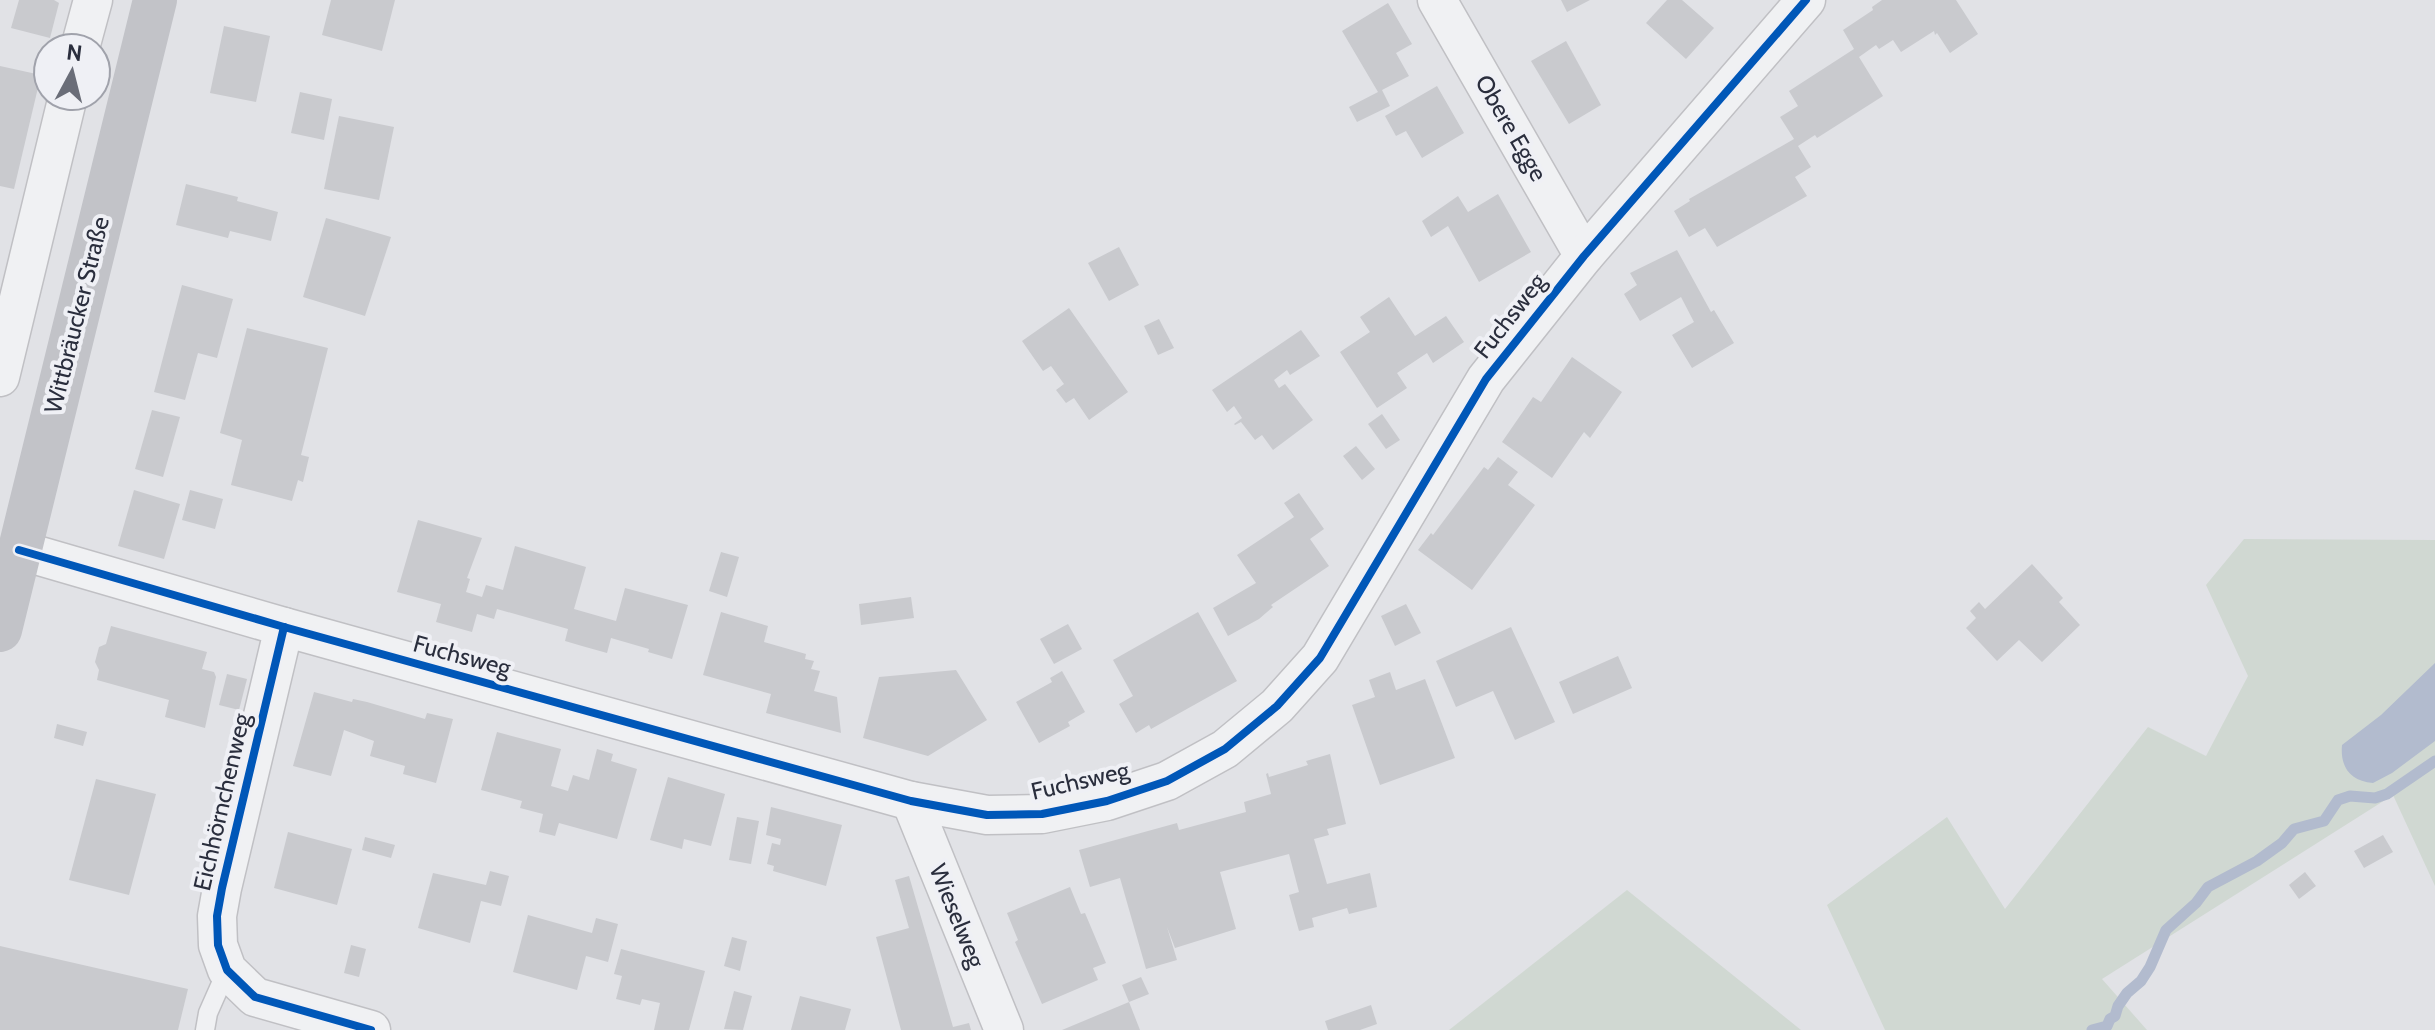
<svg xmlns="http://www.w3.org/2000/svg" width="2435" height="1030" font-family="Cabin,sans-serif">
	<style>
		.green { fill: #d0d8d2 }
		.water { fill: #b2bbce }
		.lines { fill: none; stroke-linecap: round; stroke-linejoin: round }
		.stream { stroke: #b2bbce; stroke-width: 11 }
		.building { fill: #c9cace }
		.lane-casing { stroke: #c0c0c4; stroke-width: 21 }
		.street-casing { stroke: #c0c0c4; stroke-width: 41 }
		.lane { stroke: #f0f1f3; stroke-width: 18 }
		.street { stroke: #f0f1f3; stroke-width: 38 }
		.secondary { stroke: #c2c3c8; stroke-width: 44 }
		.cycleway-casing { stroke: #eff0f5; stroke-width: 13 }
		.cycleway { stroke: #0057b8; stroke-width: 8 }
		.labels { text-anchor: middle; stroke-width: 8; stroke-linejoin: round; paint-order: stroke }
		.street-label { font-size: 24px; fill: #2a2e3d; stroke: #eff0f5 }
	</style>
	<rect width="100%" height="100%" fill="#e1e2e6"/>
	<g class="green">
		<path d="M2244,539L2435,540V886L2393,795L2102,979L2147,1030H1885L1827,905L1947,817L2005,909L2148,727L2206,756L2248,676L2206,585Z"/>
		<path d="M1627,890L1801,1030H1449Z"/>
	</g>
	<path class="water" d="M2435,663V741L2392,773L2373,783C2350,781 2340,767 2342,745L2381,715Z"/>
	<g class="lines">
		<path class="stream" d="M2092,1030L2107,1026L2110,1019L2115,1016L2118,1006L2127,993L2141,981L2150,967L2166,930L2196,903L2208,887L2257,861L2282,843L2294,829L2324,821L2338,800L2350,796L2375,798L2387,794L2435,761"/>
	</g>
	<g class="building">
		<path d="M19,0H54L59,3L50,38L11,28Z"/>
		<path d="M331,0H395L382,51L322,35Z"/>
		<path d="M1561,0H1590L1567,12Z"/>
		<path d="M1667,0H1682L1714,28L1686,59L1646,23Z"/>
		<path d="M1882,0H1956L1978,34L1950,53L1937,33L1935,35L1934,31L1901,52L1893,40L1879,49L1876,45L1859,57L1883,96L1817,138L1815,135L1798,146L1811,167L1795,177L1807,196L1717,247L1705,228L1689,237L1674,211L1690,201L1689,199L1794,139L1780,117L1798,106L1789,91L1854,49L1843,30L1873,10L1872,7Z"/>
		<path d="M1388,3L1412,44L1396,53L1409,76L1382,90L1390,106L1357,122L1349,107L1378,92L1342,31Z"/>
		<path d="M224,26L270,36L256,102L210,93Z"/>
		<path d="M1566,41L1601,105L1569,124L1531,61Z"/>
		<path d="M0,66L41,75L14,189L0,186Z"/>
		<path d="M1437,86L1464,133L1422,158L1406,131L1396,136L1385,116Z"/>
		<path d="M300,92L332,99L324,140L291,133Z"/>
		<path d="M339,116L394,127L379,200L324,189Z"/>
		<path d="M186,184L238,197L237,201L278,212L271,241L230,231L228,238L176,225Z"/>
		<path d="M1498,194L1531,252L1479,282L1448,226L1431,237L1422,221L1458,196L1468,212Z"/>
		<path d="M326,218L391,237L365,316L303,297Z"/>
		<path d="M1119,247L1139,285L1109,301L1088,263Z"/>
		<path d="M1677,250L1711,312L1714,310L1734,343L1692,368L1672,335L1694,322L1681,297L1640,321L1624,294L1637,285L1630,273Z"/>
		<path d="M182,285L233,299L217,358L198,353L185,400L154,392Z"/>
		<path d="M1389,297L1415,336L1446,316L1464,342L1433,363L1427,353L1397,373L1407,388L1377,408L1340,352L1370,332L1360,317Z"/>
		<path d="M1069,308L1128,392L1089,420L1074,398L1066,403L1056,390L1064,384L1051,366L1043,371L1022,341Z"/>
		<path d="M1159,319L1174,348L1158,355L1144,326Z"/>
		<path d="M247,328L328,348L301,455L309,457L303,482L298,480L292,501L231,485L242,440L220,433Z"/>
		<path d="M1301,330L1320,356L1290,375L1287,370L1274,380L1279,388L1285,384L1313,420L1273,450L1262,435L1255,440L1241,422L1235,425L1234,424L1242,418L1234,406L1227,412L1212,390Z"/>
		<path d="M1572,357L1622,392L1590,438L1584,432L1552,478L1502,442L1533,397L1541,402Z"/>
		<path d="M152,410L180,417L163,477L135,469Z"/>
		<path d="M1382,414L1400,440L1386,449L1368,424Z"/>
		<path d="M1356,446L1375,469L1362,480L1343,456Z"/>
		<path d="M1498,457L1518,472L1508,485L1535,505L1472,590L1418,550L1431,533L1433,535L1484,467L1488,470Z"/>
		<path d="M134,490L180,504L164,559L118,546Z"/>
		<path d="M190,490L223,499L215,529L182,520Z"/>
		<path d="M1299,493L1324,529L1310,539L1329,566L1271,605L1273,607L1259,619L1228,636L1213,608L1256,583L1237,555L1294,517L1284,503Z"/>
		<path d="M418,520L482,538L467,578L470,579L466,592L482,597L486,585L503,590L515,546L586,567L574,609L616,621L625,588L688,605L672,659L648,652L649,649L611,638L607,653L582,646L565,641L568,629L497,609L494,619L477,614L472,632L436,622L441,604L397,592Z"/>
		<path d="M721,552L739,557L727,597L709,591Z"/>
		<path d="M2032,564L2063,598L2059,602L2080,625L2042,662L2019,640L1997,661L1966,628L1976,618L1970,611L1979,602L1985,609Z"/>
		<path d="M911,597L914,618L861,625L859,604Z"/>
		<path d="M1406,604L1421,633L1395,646L1381,616Z"/>
		<path d="M721,612L768,626L764,642L806,654L805,659L814,661L811,669L820,671L814,691L837,697L841,733L766,713L771,694L703,675Z"/>
		<path d="M1198,612L1237,681L1151,729L1149,725L1136,733L1119,704L1133,696L1113,660Z"/>
		<path d="M1068,624L1082,649L1054,664L1040,639Z"/>
		<path d="M111,626L207,652L202,669L214,672L216,677L205,728L165,717L169,700L97,680L99,670L95,662L99,647L106,644Z"/>
		<path d="M1511,627L1555,722L1515,740L1493,691L1456,707L1436,661Z"/>
		<path d="M1618,656L1632,688L1573,714L1559,682Z"/>
		<path d="M956,670L987,720L928,756L863,738L879,677Z"/>
		<path d="M1062,671L1085,712L1068,722L1070,726L1039,743L1016,702L1052,682L1050,678Z"/>
		<path d="M1390,672L1396,690L1425,679L1455,758L1380,785L1352,705L1375,697L1369,680Z"/>
		<path d="M227,674L247,679L239,710L219,705Z"/>
		<path d="M314,692L352,702L353,699L367,702L425,719L427,713L453,719L436,783L403,774L405,766L370,756L374,741L344,730L331,776L293,766Z"/>
		<path d="M57,724L87,732L83,746L54,738Z"/>
		<path d="M497,732L561,749L551,786L568,791L573,775L589,780L597,749L613,754L611,761L637,769L617,839L559,823L555,836L539,832L543,814L520,808L522,801L481,790Z"/>
		<path d="M1330,754L1346,824L1327,829L1329,835L1314,839L1327,884L1370,873L1377,907L1349,914L1347,908L1312,918L1314,927L1299,931L1289,895L1299,892L1289,854L1220,872L1236,929L1175,948L1167,927L1177,960L1146,969L1120,878L1090,887L1079,850L1177,823L1179,830L1246,812L1244,802L1271,794L1266,774L1268,773L1269,777L1308,765L1306,761Z"/>
		<path d="M668,777L725,794L711,846L684,839L682,849L650,840Z"/>
		<path d="M96,779L156,794L129,895L69,880Z"/>
		<path d="M771,807L842,825L826,886L773,871L774,866L767,864L772,843L780,845L781,839L766,835Z"/>
		<path d="M737,817L759,821L751,864L729,860Z"/>
		<path d="M288,832L352,849L337,905L274,888Z"/>
		<path d="M2383,835L2393,852L2364,868L2354,851Z"/>
		<path d="M365,837L395,845L391,858L362,850Z"/>
		<path d="M490,871L509,876L501,906L481,901L470,943L418,928L433,873L486,885Z"/>
		<path d="M2305,872L2316,886L2299,899L2289,885Z"/>
		<path d="M909,876L953,1027L969,1023L971,1030H901L876,937L909,928L895,880Z"/>
		<path d="M1070,887L1081,914L1085,913L1106,963L1093,968L1098,980L1042,1004L1015,942L1018,940L1007,913Z"/>
		<path d="M528,915L592,933L596,918L618,924L608,962L586,956L577,990L513,972Z"/>
		<path d="M732,937L747,941L740,971L724,966Z"/>
		<path d="M351,945L366,949L359,977L344,973Z"/>
		<path d="M0,946L188,989L178,1030H0Z"/>
		<path d="M621,949L705,971L689,1030H654L660,1003L642,999L640,1005L616,999L622,976L614,974Z"/>
		<path d="M1141,977L1149,994L1129,1002L1122,985Z"/>
		<path d="M734,991L752,996L743,1030L724,1029Z"/>
		<path d="M800,996L851,1009L845,1030H791Z"/>
		<path d="M1129,1002L1140,1030H1062Z"/>
		<path d="M1371,1005L1377,1024L1360,1030H1328L1325,1021Z"/>
	</g>
	<g class="lines">
		<g class="lane-casing">
			<path id="lane" d="M205,1030L208,1013L227,970"/>
		</g>
		<g class="street-casing">
			<g id="street">
				<path d="M1437,0L1584,256"/>
				<path d="M80,48L93,0"/>
				<path d="M0,377L68,96"/>
				<path d="M19,550L284,627L911,801L987,815L1042,814L1107,801L1167,781L1225,749L1277,706L1320,658L1486,379L1584,256L1806,0"/>
				<path d="M284,627L222,888L217,916L218,945L227,970L255,997L371,1030"/>
				<path d="M911,801L1004,1030"/>
			</g>
		</g>
		<use href="#lane" class="lane"/>
		<use href="#street" class="street"/>
		<path class="secondary" d="M0,630L155,0"/>
		<g class="cycleway-casing">
			<g id="cycleway">
				<path d="M19,550L284,627L911,801L987,815L1042,814L1107,801L1167,781L1225,749L1277,706L1320,658L1486,379L1584,256L1806,0"/>
				<path d="M284,627L222,888L217,916L218,945L227,970L255,997L371,1030"/>
			</g>
		</g>
		<use href="#cycleway" class="cycleway"/>
	</g>
	<g class="labels">
		<g class="street-label">
			<text transform="translate(1511 128) rotate(60)" y="8">Obere Egge</text>
			<text transform="translate(77 315) rotate(-76)" y="8">Wittbräucker Straße</text>
			<text transform="translate(1510 316) rotate(-52)" y="8">Fuchsweg</text>
			<text transform="translate(462 656) rotate(15)" y="8">Fuchsweg</text>
			<text transform="translate(1080 781) rotate(-13)" y="8">Fuchsweg</text>
			<text transform="translate(222 802) rotate(-77)" y="8">Eichhörnchenweg</text>
			<text transform="translate(957 916) rotate(68)" y="8">Wieselweg</text>
		</g>
	</g>
	<g transform="translate(72 72) rotate(7)"><circle r="38" fill="#eff0f5" stroke="#a0a2ab" stroke-width="2"/>
	<path d="M0-6L14 30L0 20L-14 30Z" fill="#6a6d78"/>
	<text y="-12" font-size="22" font-weight="bold" text-anchor="middle" fill="#2a2e3d">N</text>
	</g>
</svg>
